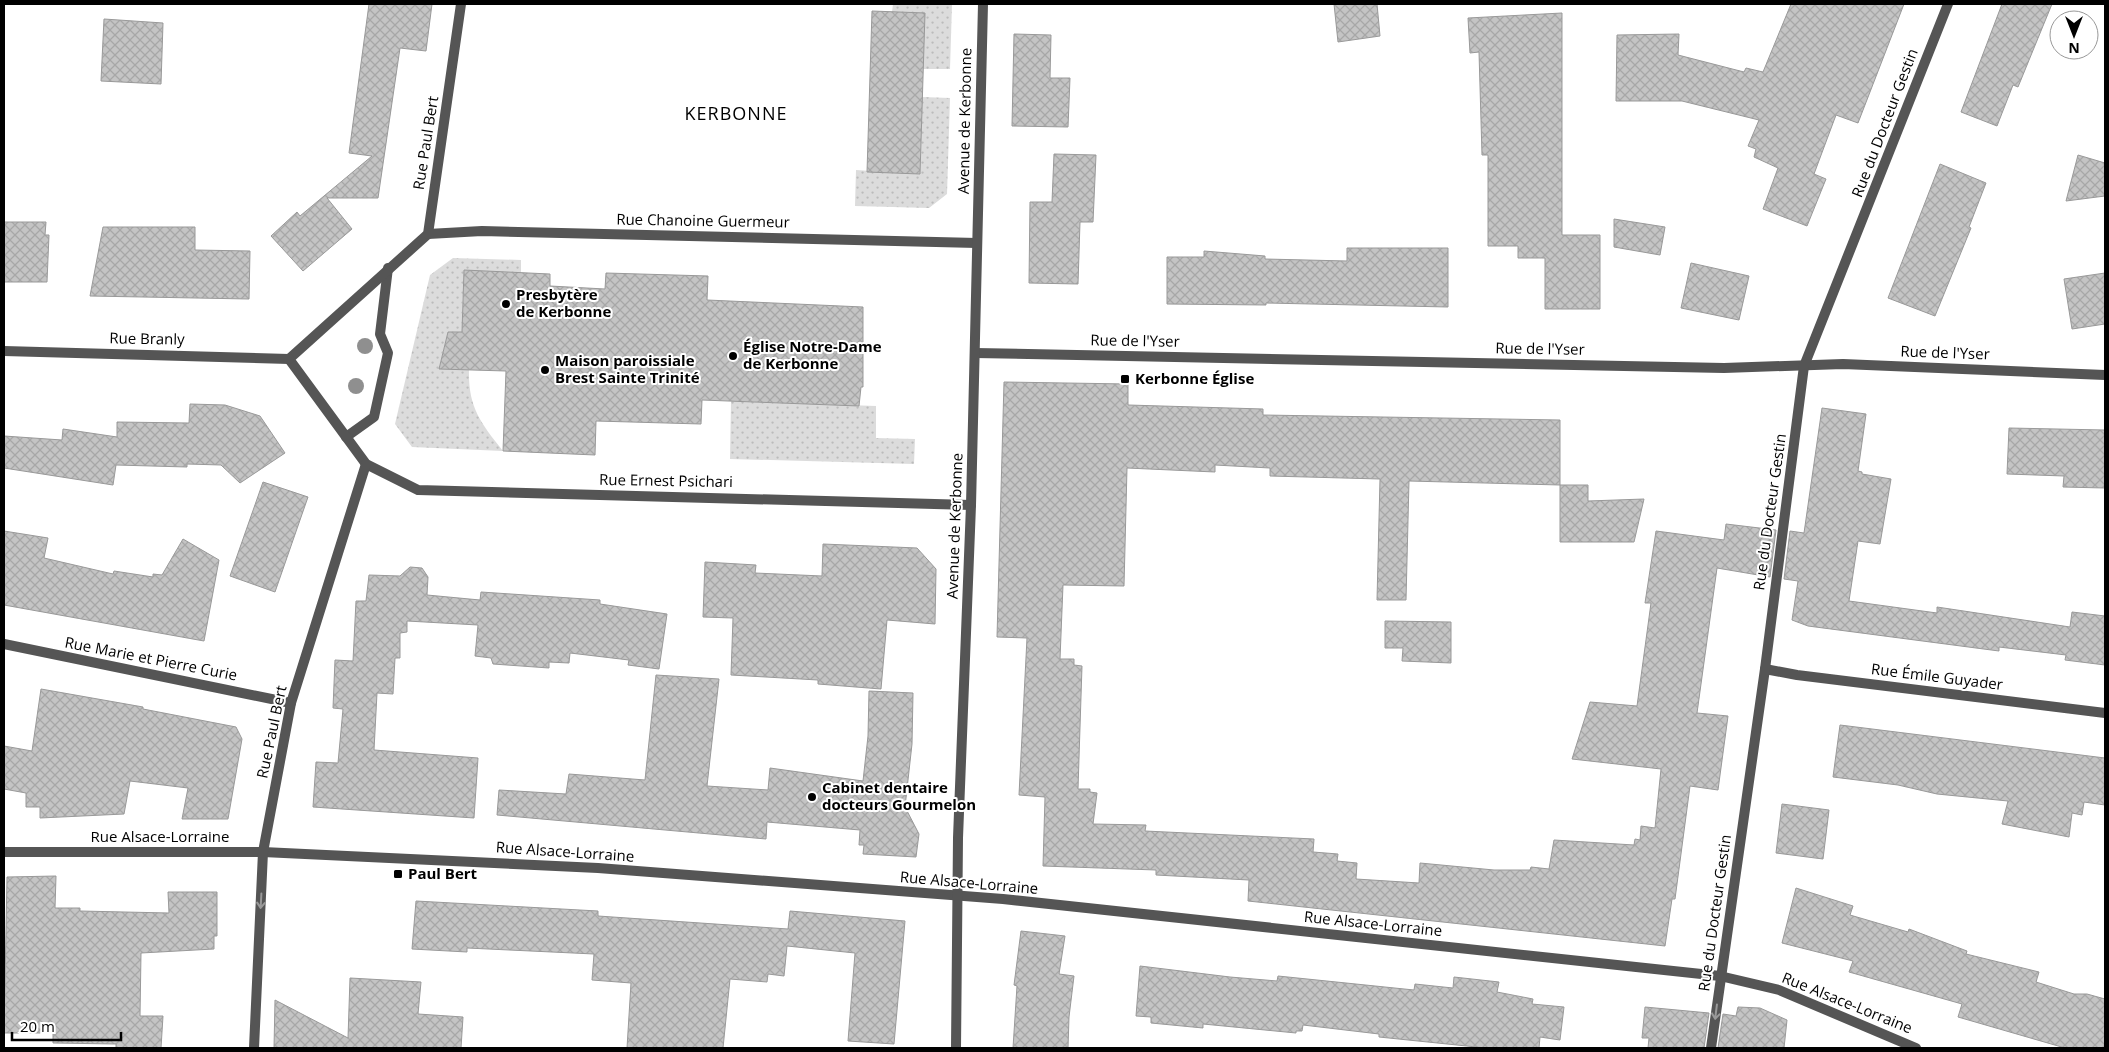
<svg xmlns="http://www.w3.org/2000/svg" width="2109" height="1052" font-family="'Open Sans',sans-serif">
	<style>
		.green { fill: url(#green-dots) }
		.building { fill: url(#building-cross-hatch); stroke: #999 }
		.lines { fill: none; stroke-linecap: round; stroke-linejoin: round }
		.lane { stroke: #555; stroke-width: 10 }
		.street { stroke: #555; stroke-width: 10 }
		.tree { fill: #8f8f8f }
		.oneway { stroke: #999 }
		.poi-dot { fill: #000; stroke: #fff; stroke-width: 2 }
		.labels { text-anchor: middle; stroke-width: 4; stroke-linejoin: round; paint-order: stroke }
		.street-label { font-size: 15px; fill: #000; stroke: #fff }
		.poi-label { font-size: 15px; font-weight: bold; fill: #000; stroke: #fff; text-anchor: start }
		.quarter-label { font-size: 18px; letter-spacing: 1px; fill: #000; stroke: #fff }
	</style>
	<defs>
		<pattern id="green-dots" width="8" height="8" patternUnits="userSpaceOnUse" patternTransform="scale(1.25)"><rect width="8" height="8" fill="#dcdcdc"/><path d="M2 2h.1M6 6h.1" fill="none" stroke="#bbb" stroke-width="1.8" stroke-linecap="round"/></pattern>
		<pattern id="building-cross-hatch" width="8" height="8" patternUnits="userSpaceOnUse" patternTransform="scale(1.25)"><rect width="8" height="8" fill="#c4c4c4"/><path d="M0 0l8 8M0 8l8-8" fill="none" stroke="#a7a7a7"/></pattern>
	</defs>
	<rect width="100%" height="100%" fill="#fff"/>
	<g class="green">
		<path d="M893,4H952L950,69H923L892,12Z"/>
		<path d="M922,97L950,98L947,194L929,208L855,206L856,170L920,174Z"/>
		<path d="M453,258L521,260V273L464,271L462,320L507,321V334L448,332L439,368L469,369C468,407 480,422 503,451L412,447L395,424L430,275Z"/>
		<path d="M731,401L876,406V438L915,439L914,464L730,459Z"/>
	</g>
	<g class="building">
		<path d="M369,4H432L426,51L400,48L378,198H327L352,229L303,271L271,236L297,212L300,216L372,156L349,153Z"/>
		<path d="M1334,4H1377L1380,36L1338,42Z"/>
		<path d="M1791,4H1904L1858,123L1836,115L1814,174L1826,179L1807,226L1763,209L1778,168L1754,157L1756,149L1748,146L1759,120L1682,101H1616L1617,35L1679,34L1678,55L1744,72L1746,68L1763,72Z"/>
		<path d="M2002,4H2052L2018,87L2013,85L1997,126L1961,112Z"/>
		<path d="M872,11L925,13L920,174L867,172Z"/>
		<path d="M1562,13V235H1600V309H1545V258H1518V246H1488V155H1482L1479,52L1470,53L1468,18Z"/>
		<path d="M104,19L163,23L161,84L101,81Z"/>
		<path d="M1014,34L1051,35L1050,78H1070L1068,127L1012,126Z"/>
		<path d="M1054,154L1096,155L1093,222H1080L1078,284L1029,283L1030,202H1052Z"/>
		<path d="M2078,155L2105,163V196L2066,201Z"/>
		<path d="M1940,164L1986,183L1969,227L1971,228L1935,316L1888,298Z"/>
		<path d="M1614,219L1665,227L1660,255L1614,247Z"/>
		<path d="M4,222H46L45,235H49L47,282H4Z"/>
		<path d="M103,227H195V250L250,251L249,299L90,296Z"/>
		<path d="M1347,248H1448V307L1266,303V305L1167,304V257H1204V251L1265,256V259L1347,261Z"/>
		<path d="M1691,263L1749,276L1739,320L1681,308Z"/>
		<path d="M464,270L550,274V286L605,289L606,273L708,276L707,300L863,307V387H861L859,406L702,400L701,424L596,421L595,455L503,451L506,371L439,369L448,332H462Z"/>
		<path d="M2105,273V324L2072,329L2064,279Z"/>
		<path d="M1004,382L1128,384V405L1263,409V415L1560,420V485L1409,481L1406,600H1377L1380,479L1270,476V468L1215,465V472L1127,468L1124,586L1063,585L1060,659H1074V665L1082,666L1078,789H1090V792L1097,793L1093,824L1146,825L1145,831L1314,839L1313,852L1338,854L1337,861L1357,863L1356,879L1419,883L1420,863L1494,870H1530L1531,867L1549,869L1554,840L1634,845L1635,839L1640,840L1641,826L1655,828L1661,769L1572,759L1590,702L1637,706L1651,603H1645L1656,531L1724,540L1726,524L1776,530L1770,577L1717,568L1697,713L1728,716L1718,790L1690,786L1675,899H1672L1665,946L1248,901L1249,880L1156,875V870L1043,866L1045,797L1019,795L1027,638L997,637Z"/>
		<path d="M190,404L225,405L260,416L285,453L240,483L221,465L187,464V467L116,465L113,485L4,468V436L62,440L63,429L117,437V422L189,423Z"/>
		<path d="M1822,408L1866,414L1858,471L1862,472V474L1891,479L1880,544L1858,541L1849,601L1937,613V607L2070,627L2072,612L2105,616V665L2065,660L2066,655L1999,647V651L1808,626L1792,620L1798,581L1784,579L1790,531L1804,533Z"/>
		<path d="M2009,428L2105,430V488L2063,487L2064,476L2007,474Z"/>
		<path d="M263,482L308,497L275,592L230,576Z"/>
		<path d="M1560,485H1588V501L1644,499L1634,542H1560Z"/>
		<path d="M4,531L48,538L44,558L113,574L114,571L153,577V574L162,575L183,539L219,560L204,641L4,605Z"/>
		<path d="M823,544L917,548L936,569L935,624L887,620L881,689L818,684V680L731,675L733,618L703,617L705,562L756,565L755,573L822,576Z"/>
		<path d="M410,567L422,568L428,577L427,595L480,600L481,592L600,600V604L667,614L659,669L628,665L629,660L570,653L569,663L549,662V668L493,664L491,658L475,656L478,625L407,621V632L400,633V658H395L393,694L377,693L374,750L478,758L474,818L313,807L316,762L338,763L343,709L333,708L335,660L353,661L356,601H366L369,575L400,576Z"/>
		<path d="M1385,621L1451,622V663L1402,661L1403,648H1385Z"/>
		<path d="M656,675L719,679L707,786L768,790L770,768L863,781L868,736L869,691L913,693L912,744L905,807L919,834L916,857L863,854L864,845H859L860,830L767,822L766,839L497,815L499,790L566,794L569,774L645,780Z"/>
		<path d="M41,689L143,707V709L236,727L242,739L228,819H182L188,788L130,781L124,814L40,818V807H26V793L4,789V746L32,751Z"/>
		<path d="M1840,725L2105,758V805L2084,802L2082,815L2072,813L2069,837L2002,824L2008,801L1937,794L1898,785L1833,777Z"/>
		<path d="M1782,804L1829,810L1823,859L1776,853Z"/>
		<path d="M56,876L55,908H80V911L169,913L168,892H217V936H214V949L141,953L140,1016H163L161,1048H116V1044L53,1043V1033H4L7,877Z"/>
		<path d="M1796,888L1853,906L1850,915L1908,932L1909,929L1967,951L1966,954L2039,972L2036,982L2074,994H2087L2105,999V1048H2065L1958,1017L1962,1004L1849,972L1853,961L1782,943Z"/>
		<path d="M416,901L598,911V916L788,929L790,911L905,921L894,1044L848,1041L855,953L787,946L784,976L768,974L767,982L730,979L723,1048H627L631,983L592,980L594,954L467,948V952L412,949Z"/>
		<path d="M1021,931L1065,936L1059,974L1074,976L1069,1017L1068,1048H1013L1017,986L1014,985Z"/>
		<path d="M1140,966L1230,977L1277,981L1278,976L1414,990L1415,984L1453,988L1454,977L1499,982L1497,992L1533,999L1532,1004L1564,1007L1560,1040L1540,1037L1539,1048H1486L1379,1037V1034L1303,1025L1302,1031H1296V1033L1203,1024V1028L1151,1023V1017L1136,1016Z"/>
		<path d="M350,978L421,982L418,1014L463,1017L461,1048H274L275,1000L348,1038Z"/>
		<path d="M1645,1007L1709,1013L1704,1048H1648L1649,1038H1642Z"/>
		<path d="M1738,1007L1760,1008L1787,1020L1784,1048H1718L1723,1014L1736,1016Z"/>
	</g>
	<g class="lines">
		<path class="lane" d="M346,437L374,417L388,353L380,334L388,268"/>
		<g class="street">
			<path d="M461,4L428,234L289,359L366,464L418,490L971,505"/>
			<path d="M428,234L482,231L977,243"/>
			<path d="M4,351L289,359"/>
			<path d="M975,353L1724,368L1843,364L2105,375"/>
			<path d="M4,644L291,703"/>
			<path d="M1765,669L1797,675L2105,713"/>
			<path d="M4,852H263L598,868L1003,899L1720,976L1779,990L1916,1048"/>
			<path d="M254,1048L263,852L291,703L366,464"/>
			<path d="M956,1048L958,838L971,505L983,4"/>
			<path d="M1711,1048L1765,669L1804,366L1948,4"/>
		</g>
	</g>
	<g class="tree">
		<circle cx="365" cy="346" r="8"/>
		<circle cx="356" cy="386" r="8"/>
	</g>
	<defs><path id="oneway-shaft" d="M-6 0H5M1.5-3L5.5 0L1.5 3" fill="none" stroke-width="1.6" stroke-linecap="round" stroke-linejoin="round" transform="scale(1.25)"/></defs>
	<g class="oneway">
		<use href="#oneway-shaft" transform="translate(261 901) rotate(93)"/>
		<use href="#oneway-shaft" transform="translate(1716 1012) rotate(97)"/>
	</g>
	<g class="poi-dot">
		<circle cx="506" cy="304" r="5"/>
		<circle cx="733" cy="356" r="5"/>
		<circle cx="545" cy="370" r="5"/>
		<rect x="1120" y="374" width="10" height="10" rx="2.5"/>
		<circle cx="812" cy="797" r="5"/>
		<rect x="393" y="869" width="10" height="10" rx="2.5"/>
	</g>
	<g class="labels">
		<g class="street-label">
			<text transform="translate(965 121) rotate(-89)" y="5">Avenue de Kerbonne</text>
			<text transform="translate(1885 123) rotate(-69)" y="5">Rue du Docteur Gestin</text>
			<text transform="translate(426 143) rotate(-81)" y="5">Rue Paul Bert</text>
			<text transform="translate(703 221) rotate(1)" y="5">Rue Chanoine Guermeur</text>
			<text transform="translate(147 339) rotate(1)" y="5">Rue Branly</text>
			<text transform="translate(1135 341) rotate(1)" y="5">Rue de l'Yser</text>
			<text transform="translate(1540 349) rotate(1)" y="5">Rue de l'Yser</text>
			<text transform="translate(1945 353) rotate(2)" y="5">Rue de l'Yser</text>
			<text transform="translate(666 481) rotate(1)" y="5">Rue Ernest Psichari</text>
			<text transform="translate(1770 512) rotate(-82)" y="5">Rue du Docteur Gestin</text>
			<text transform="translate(955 526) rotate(-88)" y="5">Avenue de Kerbonne</text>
			<text transform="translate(151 659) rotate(11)" y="5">Rue Marie et Pierre Curie</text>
			<text transform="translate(1937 677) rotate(7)" y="5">Rue Émile Guyader</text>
			<text transform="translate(272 732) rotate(-78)" y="5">Rue Paul Bert</text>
			<text x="160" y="842">Rue Alsace-Lorraine</text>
			<text transform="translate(565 852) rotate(4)" y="5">Rue Alsace-Lorraine</text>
			<text transform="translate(969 883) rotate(5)" y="5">Rue Alsace-Lorraine</text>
			<text transform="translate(1715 913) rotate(-82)" y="5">Rue du Docteur Gestin</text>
			<text transform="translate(1373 924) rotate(6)" y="5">Rue Alsace-Lorraine</text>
			<text transform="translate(1847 1003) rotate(22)" y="5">Rue Alsace-Lorraine</text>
		</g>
		<g class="poi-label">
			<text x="516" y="300">Presbytère<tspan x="516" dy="17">de Kerbonne</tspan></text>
			<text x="743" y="352">Église Notre-Dame<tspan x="743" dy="17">de Kerbonne</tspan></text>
			<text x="555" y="366">Maison paroissiale<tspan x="555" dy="17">Brest Sainte Trinité</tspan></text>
			<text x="1135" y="384">Kerbonne Église</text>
			<text x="822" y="793">Cabinet dentaire<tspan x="822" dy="17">docteurs Gourmelon</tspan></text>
			<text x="408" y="879">Paul Bert</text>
		</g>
		<g class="quarter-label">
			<text x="736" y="120">KERBONNE</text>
		</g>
	</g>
	<rect width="2109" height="1052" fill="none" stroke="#000000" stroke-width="10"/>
	<g transform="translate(2074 35) rotate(180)"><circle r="24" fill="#ffffff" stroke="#999999"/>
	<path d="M0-4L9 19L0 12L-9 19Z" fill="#000000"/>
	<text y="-8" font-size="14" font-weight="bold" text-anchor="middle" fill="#000000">N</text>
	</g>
	<path d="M12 1032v8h109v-8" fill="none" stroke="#000000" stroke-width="2.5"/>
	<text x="20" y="1032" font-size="15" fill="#000000" stroke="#ffffff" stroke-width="4" paint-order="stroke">20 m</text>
</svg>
